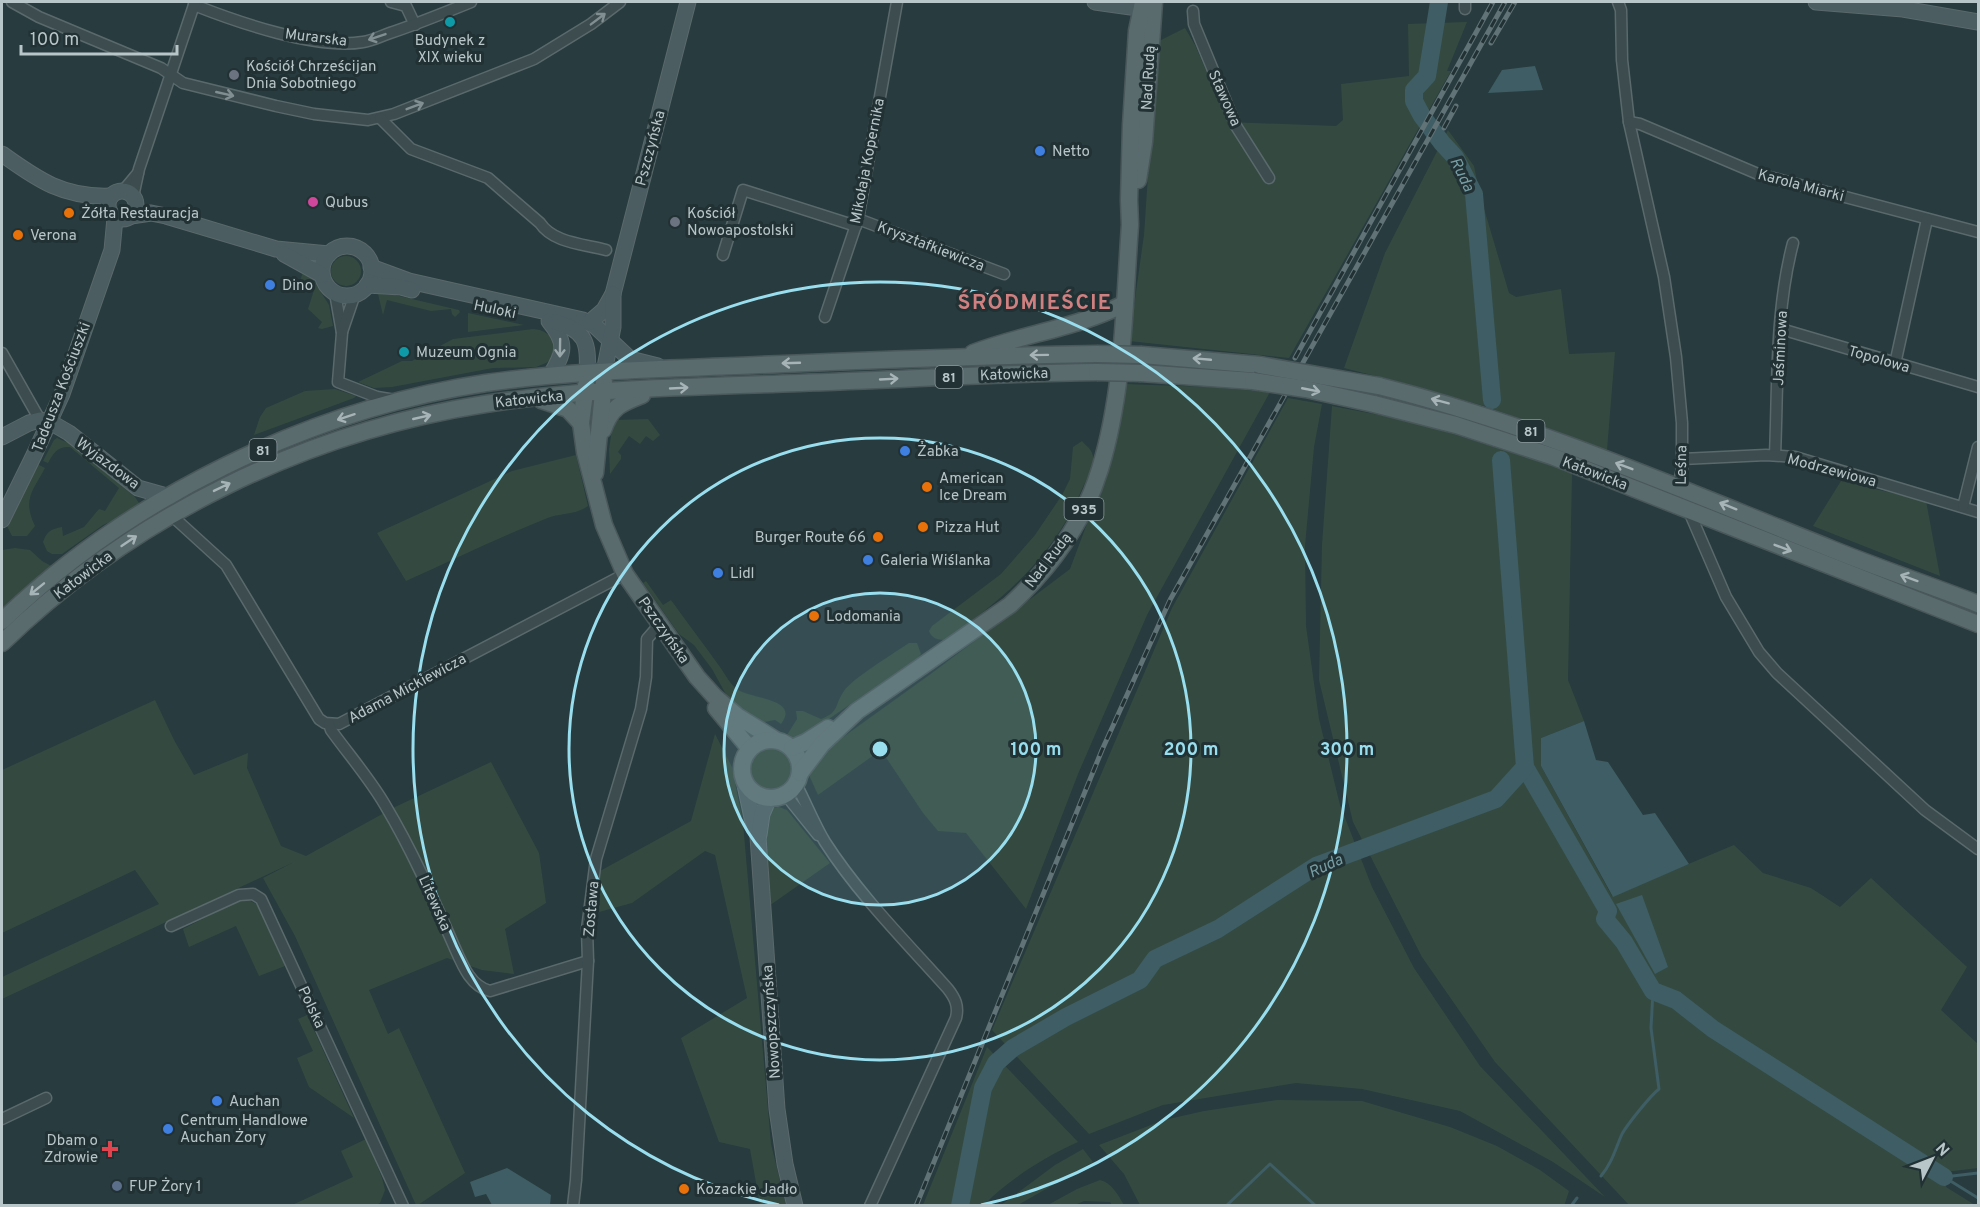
<svg xmlns="http://www.w3.org/2000/svg" width="1980" height="1207" font-family="Overpass,sans-serif">
	<style>
		.green { fill: #344a40 }
		.water { fill: #3e5d64 }
		.lines { fill: none; stroke-linecap: round; stroke-linejoin: round }
		.stream { stroke: #3e5d64; stroke-width: 3 }
		.river { stroke: #3e5d64; stroke-width: 18 }
		.street-casing { stroke: #5a696c; stroke-width: 13 }
		.secondary-casing { stroke: #5a696c; stroke-width: 17 }
		.primary-casing { stroke: #49585b; stroke-width: 19 }
		.street { stroke: #3c4c4f; stroke-width: 10 }
		.secondary { stroke: #4b5d61; stroke-width: 15 }
		.primary { stroke: #5a6b6e; stroke-width: 16 }
		.rail-casing { stroke: #617377; stroke-width: 5 }
		.rail { stroke: #213134; stroke-width: 3; stroke-dasharray: 9; stroke-linecap: butt }
		.primary-bridge-casing { stroke: #49585b; stroke-width: 19; stroke-linecap: butt }
		.primary-bridge { stroke: #5a6b6e; stroke-width: 16 }
		.oneway { stroke: #818f92 }
		.oneway2 { stroke: #98a6aa }
		.oneway3 { stroke: #a6b4b7 }
		.ring { fill: none; stroke: #99deee; stroke-width: 3 }
		.culture-dot { fill: #0f9aa8; stroke: #213134; stroke-width: 2 }
		.worship-dot { fill: #6b7280; stroke: #213134; stroke-width: 2 }
		.shop-dot { fill: #3f7fe0; stroke: #213134; stroke-width: 2 }
		.hotel-dot { fill: #d1479c; stroke: #213134; stroke-width: 2 }
		.food-dot { fill: #e8710a; stroke: #213134; stroke-width: 2 }
		.health-dot { fill: #e0444e; stroke: #213134; stroke-width: 2 }
		.service-dot { fill: #5c6f8a; stroke: #213134; stroke-width: 2 }
		.labels { text-anchor: middle; stroke-width: 6; stroke-linejoin: round; paint-order: stroke }
		.shield { fill: #213134; stroke: #8b999c; stroke-width: 1.5 }
		.shield-label { font-size: 14px; font-weight: bold; fill: #b9c6c9 }
		.street-label { font-size: 15px; fill: #b9c6c9; stroke: #213134 }
		.poi-label { font-size: 15px; fill: #b9c6c9; stroke: #213134; text-anchor: start }
		.water-label { font-size: 16px; font-style: italic; fill: #769da4; stroke: #213134 }
		.district-label { font-size: 21px; font-weight: bold; letter-spacing: 1.5px; fill: #d08080; stroke: #213134 }
		.centre { fill: #99deee; stroke: #213134; stroke-width: 3 }
		.ring-label { font-size: 18px; text-anchor: middle; font-weight: bold; fill: #99deee; stroke: #213134; stroke-width: 6; stroke-linejoin: round; paint-order: stroke }
	</style>
	<rect width="100%" height="100%" fill="#283b3e"/>
	<g class="green">
		<path d="M1467,22L1447,71H1451L1289,358L1129,341L1144,235L1157,42L1185,28L1195,45L1228,122L1336,126L1343,120L1341,84L1409,76L1408,24Z"/>
		<path d="M1448,130L1474,166L1480,195L1509,293L1516,297L1561,289L1569,354L1615,352L1607,450L1484,406L1403,383L1344,368L1385,253Z"/>
		<circle cx="346" cy="271" r="15"/>
		<path d="M303,272L312,278L329,305L333,326L322,329L318,328L322,322L308,309L314,290L306,289L300,281Z"/>
		<path d="M378,294L395,295L459,310L460,312L455,317L452,314L451,309L431,311L387,300L383,315Z"/>
		<path d="M468,313L524,325L468,332Z"/>
		<path d="M533,329C544,330 550,334 555,344L551,359L546,363L536,367L493,368L392,387L374,388L358,382L402,361H412L453,339Z"/>
		<path d="M1125,384L1208,387L1270,392L1147,615L1078,774L1026,909L966,833L938,831L923,813L881,750L818,795L808,773L832,745L932,673L1070,569L1091,513L1098,501Z"/>
		<path d="M335,389L356,396L354,398L254,435L260,417L266,408L305,391Z"/>
		<path d="M1288,398L1322,404L1314,447L1305,546L1306,626L1319,719L1340,805L1372,887L1414,968L1480,1066L1605,1197L1553,1162L1460,1111L1362,1089L1296,1083L1163,1105L1089,1134L992,1030L1172,608Z"/>
		<path d="M1332,406L1411,421L1556,466L1572,474L1568,680L1584,721L1541,738V766L1612,896L1734,845L1763,873L1811,888L1840,907L1871,878L1967,967L1941,1010L1978,1044V1168L1945,1172L1946,1187L1975,1205H1629L1495,1062L1422,957L1353,822L1319,680L1322,545Z"/>
		<path d="M648,419L660,435L653,441L646,436L640,444L629,436L618,452L621,455V459L610,474L609,449L613,423L615,420Z"/>
		<path d="M57,438L66,442L68,441L135,497L139,503L136,510L103,525L62,554H52L47,551L43,542C47,531 51,529 62,527L63,536L84,527L99,509L105,511L119,488L70,447C58,446 53,453 48,463L43,461L54,440Z"/>
		<path d="M1082,441C1084,444 1089,447 1091,451C1098,462 1086,479 1082,489C1053,558 1005,597 946,640C938,640 932,639 929,631L932,626L1001,574L1035,535L1062,495L1070,479L1073,447Z"/>
		<path d="M576,455L588,506C574,516 561,512 545,519C498,538 452,560 406,581L377,533L512,471Z"/>
		<path d="M37,464L45,468C33,491 22,499 35,526L27,536H12L6,524Z"/>
		<path d="M1841,481L1926,501L1940,576L1813,526Z"/>
		<path d="M15,548L30,550L42,561L55,568L2,615V550Z"/>
		<path d="M646,581L663,605L671,600C687,622 704,645 720,667C725,674 730,684 737,689C749,699 801,698 781,724L775,720L759,723L728,698L712,669L694,645L679,634L643,583Z"/>
		<path d="M909,643H917L921,654L918,658L801,738L789,739L787,735L797,719L796,711H803L821,719C840,712 834,705 844,691C852,679 894,653 909,643Z"/>
		<path d="M155,700L174,740L194,775L248,753L247,768L281,846L306,856L395,807L491,762L539,853L546,903L505,929L514,974L482,970L447,958L369,990L388,1034L399,1028L465,1173L418,1205H416L295,936L263,878L294,862L2,999V977L159,904L135,870L2,933V770Z"/>
		<path d="M715,734L732,767L743,823L771,1144L786,1205H760L750,1149L719,1142L681,1038L747,998L715,855L705,851L632,903L599,912L598,879L600,871L691,821Z"/>
		<circle cx="771" cy="769" r="22"/>
		<path d="M779,807L787,810L830,863L769,906C768,889 762,826 768,814C770,809 775,807 779,807Z"/>
		<path d="M240,900H249L258,905L285,966L259,976L236,926L189,947L183,929Z"/>
		<path d="M307,1015L354,1118L309,1087L297,1058L313,1051L298,1019Z"/>
		<path d="M987,1047L1078,1142C1046,1156 1008,1180 984,1205H923Z"/>
		<path d="M1277,1100L1362,1101L1450,1127L1497,1146L1540,1170L1569,1191L1564,1206L1140,1205L1124,1174L1099,1145L1164,1120L1204,1111Z"/>
		<path d="M366,1139L382,1178L385,1190L380,1203L374,1206L292,1205L353,1177L341,1151Z"/>
		<path d="M1083,1149L1093,1162L1018,1205H1001L1055,1165Z"/>
		<path d="M1100,1180C1112,1183 1118,1195 1124,1205H1112L1110,1202L1084,1201L1075,1205L1046,1206L1077,1189Z"/>
	</g>
	<g class="water">
		<path d="M1535,66L1543,90L1488,93L1502,70Z"/>
		<path d="M1584,721L1596,760L1608,762L1643,815L1655,813L1689,864L1613,897L1541,766V738Z"/>
		<path d="M1642,895L1668,967L1655,974L1616,904Z"/>
		<path d="M507,1168L551,1195L550,1205H492L486,1194L475,1197L470,1182Z"/>
	</g>
	<g class="lines">
		<g class="stream">
			<path d="M1601,1176C1612,1163 1615,1150 1622,1134C1627,1125 1650,1096 1659,1089L1651,1028L1653,991"/>
			<path d="M1944,1177L1978,1198"/>
			<path d="M1944,1177L1978,1173"/>
			<path d="M1226,1206L1270,1164L1316,1206"/>
			<path d="M1571,1206L1577,1198"/>
		</g>
		<g class="river">
			<path d="M1439,2L1427,76L1414,90V101L1422,116L1442,143L1455,157L1474,194L1492,400"/>
			<path d="M1525,767L1608,911L1605,919L1624,942L1653,991L1676,1000L1713,1029L1944,1177"/>
			<path d="M960,1206L983,1088L996,1063L1013,1048L1066,1017L1140,980L1155,959L1218,929L1316,866L1496,799L1525,767L1501,460"/>
		</g>
		<g class="street-casing">
			<g id="street">
				<path d="M12,2L39,17L161,68L183,83L276,106L314,114L368,120L394,114L534,59L591,24L620,2"/>
				<path d="M391,2L406,6L415,25"/>
				<path d="M1618,2L1621,10L1622,60L1629,122L1664,277L1676,357L1682,423V469L1678,487L1681,492"/>
				<path d="M194,5C237,22 317,50 363,42C372,41 381,36 390,33C417,24 444,13 471,2"/>
				<path d="M1465,9V2"/>
				<path d="M1193,11L1194,24L1236,126L1269,178"/>
				<path d="M380,118L411,149L488,178L540,223C553,243 584,244 606,250"/>
				<path d="M1629,122L1640,124L1758,174L1978,232"/>
				<path d="M123,191L138,173"/>
				<path d="M133,197L139,169L195,2"/>
				<path d="M858,219L1004,274"/>
				<path d="M723,255L743,190L856,226"/>
				<path d="M335,293L342,333L338,382L377,397L395,400"/>
				<path d="M825,317L858,219L897,2"/>
				<path d="M1781,329L1978,387"/>
				<path d="M342,332L355,294"/>
				<path d="M2,353L40,420"/>
				<path d="M1895,364L1927,219"/>
				<path d="M1775,455C1778,385 1775,311 1793,243"/>
				<path d="M1682,459L1766,455L1795,457L1978,512"/>
				<path d="M1963,507L1978,447"/>
				<path d="M1688,509L1726,597L1759,652L1777,673L1925,810L1978,849"/>
				<path d="M170,514L226,565L319,719L325,723L339,724L625,574"/>
				<path d="M329,724L331,730C349,755 370,779 385,805C412,850 433,898 454,946C462,964 470,986 490,991L588,961"/>
				<path d="M796,784C806,803 814,824 825,842C859,895 907,943 948,989C955,998 959,1006 956,1018L870,1206"/>
				<path d="M785,794L818,835"/>
				<path d="M171,926L239,895L253,894L261,899L403,1206"/>
				<path d="M2,1119L46,1098"/>
				<path d="M573,1206L576,1180L588,961L587,929L596,859L641,709L646,677L647,639L660,624"/>
			</g>
		</g>
		<g class="secondary-casing">
			<g id="secondary">
				<path d="M1095,2L1152,10"/>
				<path d="M1816,2L1903,9L1978,22"/>
				<path d="M2,154C38,180 64,198 111,196"/>
				<circle cx="122" cy="205" r="14"/>
				<path d="M131,216L151,213L166,216L276,249L329,254"/>
				<circle cx="347" cy="271" r="25"/>
				<path d="M284,254L322,275"/>
				<path d="M371,267L409,281L583,320L595,326L630,359L658,366"/>
				<path d="M367,285L401,287L412,290"/>
				<path d="M549,321C567,343 565,352 550,376"/>
				<path d="M555,322C586,330 589,343 587,373"/>
				<path d="M590,322L604,310L613,294L688,2"/>
				<path d="M604,372L613,327V294"/>
				<path d="M2,437L29,423L40,420L50,422L69,433L138,488L170,497"/>
				<path d="M2,520L34,455L62,394L112,250L115,218"/>
				<path d="M744,780L752,818L758,837L777,1109L785,1164L795,1206"/>
				<path d="M759,835L762,814L769,798"/>
			</g>
		</g>
		<g class="primary-casing">
			<g id="primary">
				<path d="M1138,180L1144,142L1154,2"/>
				<path d="M973,353C1022,334 1077,328 1124,304"/>
				<path d="M1142,355L1260,365"/>
				<path d="M1141,373L1253,381"/>
				<path d="M586,385L581,423L585,452L604,525L625,574L697,677L715,697L737,716L774,739"/>
				<path d="M1379,386C1535,425 1680,489 1829,548C1878,568 1929,585 1978,604"/>
				<path d="M541,400L568,409L581,423"/>
				<path d="M1374,404L1456,425L1554,457L1978,624"/>
				<path d="M603,430C611,407 621,403 642,395"/>
				<path d="M595,473L604,382"/>
				<path d="M2,621C129,498 311,409 486,383C576,370 668,369 759,365C872,360 984,356 1097,354"/>
				<path d="M2,643C133,516 305,432 485,404C589,388 695,387 799,383C899,380 997,373 1097,372"/>
				<path d="M716,708L750,749"/>
				<circle cx="771" cy="769" r="29"/>
				<path d="M792,748L806,742L828,728"/>
				<path d="M800,773L822,744L857,711L1010,605C1050,568 1084,522 1100,469C1124,391 1124,306 1130,225L1129,200L1131,125L1137,31L1143,2"/>
			</g>
		</g>
		<use href="#street" class="street"/>
		<use href="#secondary" class="secondary"/>
		<use href="#primary" class="primary"/>
		<g class="rail-casing">
			<g id="rail">
				<path d="M1491,43L1515,2"/>
				<path d="M1444,128L1456,106"/>
				<path d="M1295,358L1493,2"/>
				<path d="M916,1206L1102,750L1170,600L1505,2"/>
			</g>
		</g>
		<use href="#rail" class="rail"/>
		<g class="primary-bridge-casing">
			<g id="primary-bridge">
				<path d="M1097,354L1142,355"/>
				<path d="M1260,365L1379,386"/>
				<path d="M1097,372L1141,373"/>
				<path d="M1253,381L1306,389L1374,404"/>
			</g>
		</g>
		<use href="#primary-bridge" class="primary-bridge"/>
	</g>
	<defs><path id="oneway-shaft" d="M-6 0H5M1.5-3L5.5 0L1.5 3" fill="none" stroke-width="1.6" stroke-linecap="round" stroke-linejoin="round" transform="scale(1.5)"/></defs>
	<g class="oneway">
		<use href="#oneway-shaft" transform="translate(598 19) rotate(-37)"/>
		<use href="#oneway-shaft" transform="translate(377 37) rotate(161)"/>
		<use href="#oneway-shaft" transform="translate(225 94) rotate(13)"/>
		<use href="#oneway-shaft" transform="translate(415 106) rotate(-21)"/>
	</g>
	<use class="oneway2" href="#oneway-shaft" transform="translate(560 348) rotate(91)"/>
	<g class="oneway3">
		<use href="#oneway-shaft" transform="translate(1039 355) rotate(179)"/>
		<use href="#oneway-shaft" transform="translate(1202 359) rotate(-175)"/>
		<use href="#oneway-shaft" transform="translate(791 363) rotate(178)"/>
		<use href="#oneway-shaft" transform="translate(889 379) rotate(-3)"/>
		<use href="#oneway-shaft" transform="translate(679 388) rotate(-3)"/>
		<use href="#oneway-shaft" transform="translate(1311 390) rotate(11)"/>
		<use href="#oneway-shaft" transform="translate(1440 401) rotate(-165)"/>
		<use href="#oneway-shaft" transform="translate(346 417) rotate(162)"/>
		<use href="#oneway-shaft" transform="translate(422 417) rotate(-13)"/>
		<use href="#oneway-shaft" transform="translate(1624 466) rotate(-159)"/>
		<use href="#oneway-shaft" transform="translate(222 487) rotate(-26)"/>
		<use href="#oneway-shaft" transform="translate(1728 506) rotate(-158)"/>
		<use href="#oneway-shaft" transform="translate(129 541) rotate(-34)"/>
		<use href="#oneway-shaft" transform="translate(1783 548) rotate(21)"/>
		<use href="#oneway-shaft" transform="translate(1909 578) rotate(-160)"/>
		<use href="#oneway-shaft" transform="translate(37 589) rotate(141)"/>
	</g>
	<circle cx="880" cy="749" r="156" fill="#99deee" fill-opacity=".12"/>
	<g class="ring">
		<circle cx="880" cy="749" r="156"/>
		<circle cx="880" cy="749" r="311"/>
		<path d="M779 1205A467 467 0 1 1 981 1205"/>
	</g>
	<g class="culture-dot">
		<circle cx="450" cy="22" r="6"/>
		<circle cx="404" cy="352" r="6"/>
	</g>
	<g class="worship-dot">
		<circle cx="234" cy="75" r="6"/>
		<circle cx="675" cy="222" r="6"/>
	</g>
	<g class="shop-dot">
		<circle cx="1040" cy="151" r="6"/>
		<circle cx="270" cy="285" r="6"/>
		<circle cx="905" cy="451" r="6"/>
		<circle cx="868" cy="560" r="6"/>
		<circle cx="718" cy="573" r="6"/>
		<circle cx="217" cy="1101" r="6"/>
		<circle cx="168" cy="1129" r="6"/>
	</g>
	<circle class="hotel-dot" cx="313" cy="202" r="6"/>
	<g class="food-dot">
		<circle cx="69" cy="213" r="6"/>
		<circle cx="18" cy="235" r="6"/>
		<circle cx="927" cy="487" r="6"/>
		<circle cx="923" cy="527" r="6"/>
		<circle cx="878" cy="537" r="6"/>
		<circle cx="814" cy="616" r="6"/>
		<circle cx="684" cy="1189" r="6"/>
	</g>
	<path class="health-dot" d="M107 1140h6v6h6v6h-6v6h-6v-6h-6v-6h6z"/>
	<circle class="service-dot" cx="117" cy="1186" r="6"/>
	<g class="labels">
		<g class="shield">
			<rect x="935.5" y="366" width="27" height="22" rx="4.5"/>
			<rect x="1517.5" y="420" width="27" height="22" rx="4.5"/>
			<rect x="249.5" y="439" width="27" height="22" rx="4.5"/>
			<rect x="1064.5" y="498" width="39" height="22" rx="4.5"/>
		</g>
		<g class="shield-label">
			<text x="949" y="382">81</text>
			<text x="1531" y="436">81</text>
			<text x="263" y="455">81</text>
			<text x="1084" y="514">935</text>
		</g>
		<g class="street-label">
			<text transform="translate(316 37) rotate(7)" y="5">Murarska</text>
			<text transform="translate(1148 78) rotate(-87)" y="5">Nad Rudą</text>
			<text transform="translate(1225 98) rotate(66)" y="5">Stawowa</text>
			<text transform="translate(650 148) rotate(-75)" y="5">Pszczyńska</text>
			<text transform="translate(867 161) rotate(-79)" y="5">Mikołaja Kopernika</text>
			<text transform="translate(1801 185) rotate(15)" y="5">Karola Miarki</text>
			<text transform="translate(931 246) rotate(21)" y="5">Krysztafkiewicza</text>
			<text transform="translate(495 309) rotate(12)" y="5">Huloki</text>
			<text transform="translate(1780 348) rotate(-87)" y="5">Jaśminowa</text>
			<text transform="translate(1879 359) rotate(16)" y="5">Topolowa</text>
			<text transform="translate(1014 374) rotate(-2)" y="5">Katowicka</text>
			<text transform="translate(61 387) rotate(-69)" y="5">Tadeusza Kościuszki</text>
			<text transform="translate(529 399) rotate(-6)" y="5">Katowicka</text>
			<text transform="translate(108 463) rotate(37)" y="5">Wyjazdowa</text>
			<text transform="translate(1681 465) rotate(-89)" y="5">Leśna</text>
			<text transform="translate(1832 470) rotate(15)" y="5">Modrzewiowa</text>
			<text transform="translate(1595 473) rotate(21)" y="5">Katowicka</text>
			<text transform="translate(1048 560) rotate(-52)" y="5">Nad Rudą</text>
			<text transform="translate(83 575) rotate(-37)" y="5">Katowicka</text>
			<text transform="translate(664 630) rotate(55)" y="5">Pszczyńska</text>
			<text transform="translate(407 688) rotate(-28)" y="5">Adama Mickiewicza</text>
			<text transform="translate(435 903) rotate(66)" y="5">Litewska</text>
			<text transform="translate(591 909) rotate(-85)" y="5">Zostawa</text>
			<text transform="translate(312 1007) rotate(65)" y="5">Polska</text>
			<text transform="translate(771 1022) rotate(-94)" y="5">Nowopszczyńska</text>
		</g>
		<g class="poi-label">
			<text x="450" y="45" text-anchor="middle">Budynek z<tspan x="450" dy="17">XIX wieku</tspan></text>
			<text x="246" y="71">Kościół Chrześcijan<tspan x="246" dy="17">Dnia Sobotniego</tspan></text>
			<text x="1052" y="156">Netto</text>
			<text x="325" y="207">Qubus</text>
			<text x="81" y="218">Żółta Restauracja</text>
			<text x="687" y="218">Kościół<tspan x="687" dy="17">Nowoapostolski</tspan></text>
			<text x="30" y="240">Verona</text>
			<text x="282" y="290">Dino</text>
			<text x="416" y="357">Muzeum Ognia</text>
			<text x="917" y="456">Żabka</text>
			<text x="939" y="483">American<tspan x="939" dy="17">Ice Dream</tspan></text>
			<text x="935" y="532">Pizza Hut</text>
			<text x="866" y="542" text-anchor="end">Burger Route 66</text>
			<text x="880" y="565">Galeria Wiślanka</text>
			<text x="730" y="578">Lidl</text>
			<text x="826" y="621">Lodomania</text>
			<text x="229" y="1106">Auchan</text>
			<text x="180" y="1125">Centrum Handlowe<tspan x="180" dy="17">Auchan Żory</tspan></text>
			<text x="98" y="1145" text-anchor="end">Dbam o<tspan x="98" dy="17">Zdrowie</tspan></text>
			<text x="129" y="1191">FUP Żory 1</text>
			<text x="696" y="1194">Kozackie Jadło</text>
		</g>
		<g class="water-label">
			<text transform="translate(1463 174) rotate(64)" y="6">Ruda</text>
			<text transform="translate(1325 865) rotate(-25)" y="6">Ruda</text>
		</g>
		<g class="district-label">
			<text x="1035" y="309">ŚRÓDMIEŚCIE</text>
		</g>
	</g>
	<circle cx="880" cy="749" r="9" class="centre"/>
	<g class="ring-label">
		<text x="1036" y="755">100 m</text>
		<text x="1191" y="755">200 m</text>
		<text x="1347" y="755">300 m</text>
	</g>
	<rect width="1980" height="1207" fill="none" stroke="#b9c6c9" stroke-width="6"/>
	<g transform="translate(1932 1159) rotate(48)" stroke="#213134" stroke-width="4.5" paint-order="stroke">
	<path d="M0-4.5L10 22L0 15L-10 22Z" fill="#b9c6c9"/>
	<text y="-9" font-size="16" font-weight="bold" text-anchor="middle" fill="#b9c6c9">N</text>
	</g>
	<path d="M21 45v9h156v-9" fill="none" stroke="#b9c6c9" stroke-width="3"/>
	<text x="30" y="45" font-size="18" fill="#b9c6c9" stroke="#213134" stroke-width="4.5" paint-order="stroke">100 m</text>
</svg>
